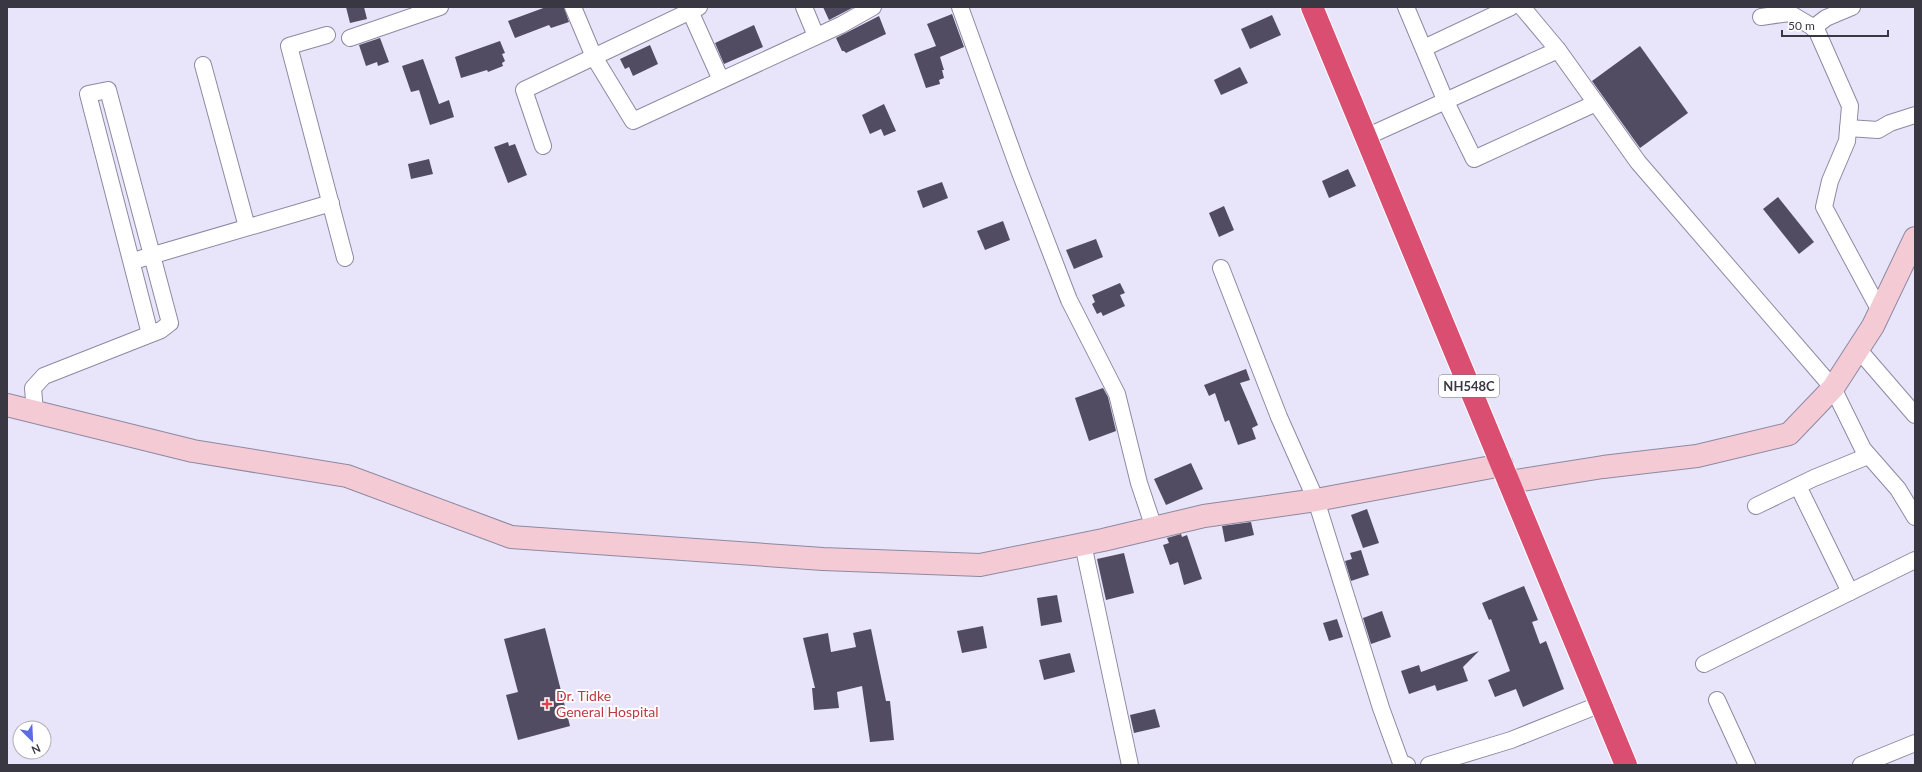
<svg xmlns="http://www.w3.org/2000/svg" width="1922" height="772" font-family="Lato,sans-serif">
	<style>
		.building { fill: #524c63 }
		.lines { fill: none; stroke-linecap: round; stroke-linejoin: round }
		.street-casing { stroke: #8d89a2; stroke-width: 18 }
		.secondary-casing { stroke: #8d89a2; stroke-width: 24 }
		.highway-casing { stroke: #fff; stroke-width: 24 }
		.street { stroke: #fff; stroke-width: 16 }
		.secondary { stroke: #f4cad4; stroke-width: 22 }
		.highway { stroke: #d94e71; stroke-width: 22 }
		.health-dot { fill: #e0444e; stroke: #fff; stroke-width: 1.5 }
		.labels { text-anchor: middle; stroke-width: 4; stroke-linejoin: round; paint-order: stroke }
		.shield { fill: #fff; stroke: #74747b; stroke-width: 1 }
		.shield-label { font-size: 13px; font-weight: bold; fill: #393842 }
		.health-label { font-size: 14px; fill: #be3a42; stroke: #fff; text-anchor: start }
	</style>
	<rect width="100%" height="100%" fill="#e8e5fb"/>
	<g class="building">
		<path d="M346,7H364L367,19L350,23Z"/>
		<path d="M546,7H564L569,22L551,28L549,25L515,38L508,21Z"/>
		<path d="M823,7H851L852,8L829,20Z"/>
		<path d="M952,14L964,47L940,57L944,70H942L944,78L939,80L940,84L926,88L914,54L936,46L927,24Z"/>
		<path d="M1272,15L1281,35L1250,49L1241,29Z"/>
		<path d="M879,16L886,34L846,53L844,51H842L836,38Z"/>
		<path d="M754,25L763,47L724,64L715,43Z"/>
		<path d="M380,38L389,62L378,66L377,62L366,66L359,45Z"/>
		<path d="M500,41L505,53L502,54L505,61L502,63L503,66L488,72L487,70L461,78L455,57Z"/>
		<path d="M650,45L658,64L633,76L629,67L625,69L620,59Z"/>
		<path d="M1640,46L1688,113L1640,148L1592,81Z"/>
		<path d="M423,59L439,104L449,100L454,117L430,125L419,90L411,92L402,66Z"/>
		<path d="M1240,67L1248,83L1221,95L1214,80Z"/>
		<path d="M884,104L896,131L884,136L881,129L870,134L862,115Z"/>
		<path d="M508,142L509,146L515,144L527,175L508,183L494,147Z"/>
		<path d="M429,159L433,174L411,179L408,164Z"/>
		<path d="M1348,169L1356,186L1329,198L1322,181Z"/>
		<path d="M942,182L948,198L923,208L917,191Z"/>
		<path d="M1778,197L1814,242L1799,254L1763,209Z"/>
		<path d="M1224,206L1234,230L1219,237L1209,213Z"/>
		<path d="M1003,221L1010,240L985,250L977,231Z"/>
		<path d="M1096,239L1103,257L1074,269L1066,250Z"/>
		<path d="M1120,283L1125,293L1120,295L1125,306L1103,316L1101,312L1097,314L1092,304L1095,302L1092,295Z"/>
		<path d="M1246,369L1250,380L1240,383L1258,425L1252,428L1256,439L1238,445L1229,420L1225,422L1215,393L1209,396L1204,385Z"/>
		<path d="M1103,388L1108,397L1116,431L1089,441L1075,398Z"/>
		<path d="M1191,463L1203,489L1166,505L1154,479Z"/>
		<path d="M1367,509L1379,543L1363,548L1351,515Z"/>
		<path d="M1251,522L1254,535L1225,542L1222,526Z"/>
		<path d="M1181,534L1182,537L1187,535L1202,579L1184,585L1178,562L1170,565L1163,545L1169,543L1167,538Z"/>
		<path d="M1361,550L1369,575L1351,581L1345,561L1352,559L1350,553Z"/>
		<path d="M1124,553L1134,593L1106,600L1097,559Z"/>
		<path d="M1524,586L1538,620L1532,622L1540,644L1546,641L1564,689L1523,707L1516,689L1495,697L1488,680L1510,671L1491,619L1489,620L1482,603Z"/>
		<path d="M1057,595L1062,622L1041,626L1037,598Z"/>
		<path d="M1382,611L1391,637L1371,644L1363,618Z"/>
		<path d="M1337,619L1343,637L1329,641L1323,623Z"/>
		<path d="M983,626L987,648L962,653L957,631Z"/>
		<path d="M545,628L570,726L518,740L506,695L518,692L504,639Z"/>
		<path d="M871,629L886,701H890L894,740L870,742L862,686L837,692L839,708L814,710L812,688H815L803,638L828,633L831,652L856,647L853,633Z"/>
		<path d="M1479,651L1463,667L1468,681L1437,691L1435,685L1409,694L1401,671L1419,665L1421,672Z"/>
		<path d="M1070,653L1075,672L1044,680L1039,660Z"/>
		<path d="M1155,709L1160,727L1134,733L1130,715Z"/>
	</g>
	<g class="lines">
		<g class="street-casing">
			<g id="street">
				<path d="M573,7L594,57L633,121L841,25L873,7"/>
				<path d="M804,7L816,36"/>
				<path d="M960,7L1019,170L1069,300L1117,394L1139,483L1154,528"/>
				<path d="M1406,7L1446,102L1474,159L1596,103"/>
				<path d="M1522,7L1558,50L1638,162L1833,388L1863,449L1898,489L1915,517"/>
				<path d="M690,11L721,80"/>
				<path d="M1761,17L1789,13L1816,29L1850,106L1847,141L1830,181L1824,207L1880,311"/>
				<path d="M1813,28L1826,18L1852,7"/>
				<path d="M327,35L289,46L345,258"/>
				<path d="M350,38L440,7"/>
				<path d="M1424,48L1511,7"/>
				<path d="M203,65L247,227"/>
				<path d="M1848,128L1878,130L1890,123L1915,115"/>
				<path d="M1366,137L1558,50"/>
				<path d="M543,146L524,90L699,7"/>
				<path d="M140,259L331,203"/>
				<path d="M1221,268L1279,417L1316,500L1381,708L1401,763L1407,765"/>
				<path d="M1858,349L1915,415"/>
				<path d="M35,412L33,388L44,376L161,330L170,323L108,90L88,94L150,334"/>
				<path d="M1798,486L1850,592"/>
				<path d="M1756,506L1814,478L1868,456"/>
				<path d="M1083,544L1130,765"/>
				<path d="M1704,664L1915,560"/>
				<path d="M1717,700L1747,765"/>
				<path d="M1429,765L1511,740L1601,704"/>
				<path d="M1861,765L1915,743"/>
			</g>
		</g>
		<g class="secondary-casing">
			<g id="secondary">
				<path d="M7,405L193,451L347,476L511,537L823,559L980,565L1103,540L1204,516L1316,500L1502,465"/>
				<path d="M1509,482L1603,467L1697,456L1789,434L1833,388L1873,326L1915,238"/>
			</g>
		</g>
		<g class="highway-casing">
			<path id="highway" d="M1312,7L1626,765"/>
		</g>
		<use href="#street" class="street"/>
		<use href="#secondary" class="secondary"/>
		<use href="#highway" class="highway"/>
	</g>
	<path class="health-dot" d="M545 698h4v4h4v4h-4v4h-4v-4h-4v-4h4z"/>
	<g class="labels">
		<rect class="shield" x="1439" y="375" width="60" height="22" rx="3"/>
		<g class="shield-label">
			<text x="1469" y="391">NH548C</text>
		</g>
		<g class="health-label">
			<text x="556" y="701">Dr. Tidke<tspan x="556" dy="16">General Hospital</tspan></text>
		</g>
	</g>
	<rect width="1922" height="772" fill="none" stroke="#393842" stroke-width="16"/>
	<g transform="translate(32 740) rotate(156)"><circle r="19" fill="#ffffff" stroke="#b0afb3"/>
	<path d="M0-3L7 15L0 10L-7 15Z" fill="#5e6ce4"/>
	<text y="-6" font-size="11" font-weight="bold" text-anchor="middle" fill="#393842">N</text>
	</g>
	<path d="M1782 30v6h106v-6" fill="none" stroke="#393842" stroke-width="2"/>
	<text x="1788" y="30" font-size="12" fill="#393842" stroke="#ffffff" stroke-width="3" paint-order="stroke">50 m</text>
</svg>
